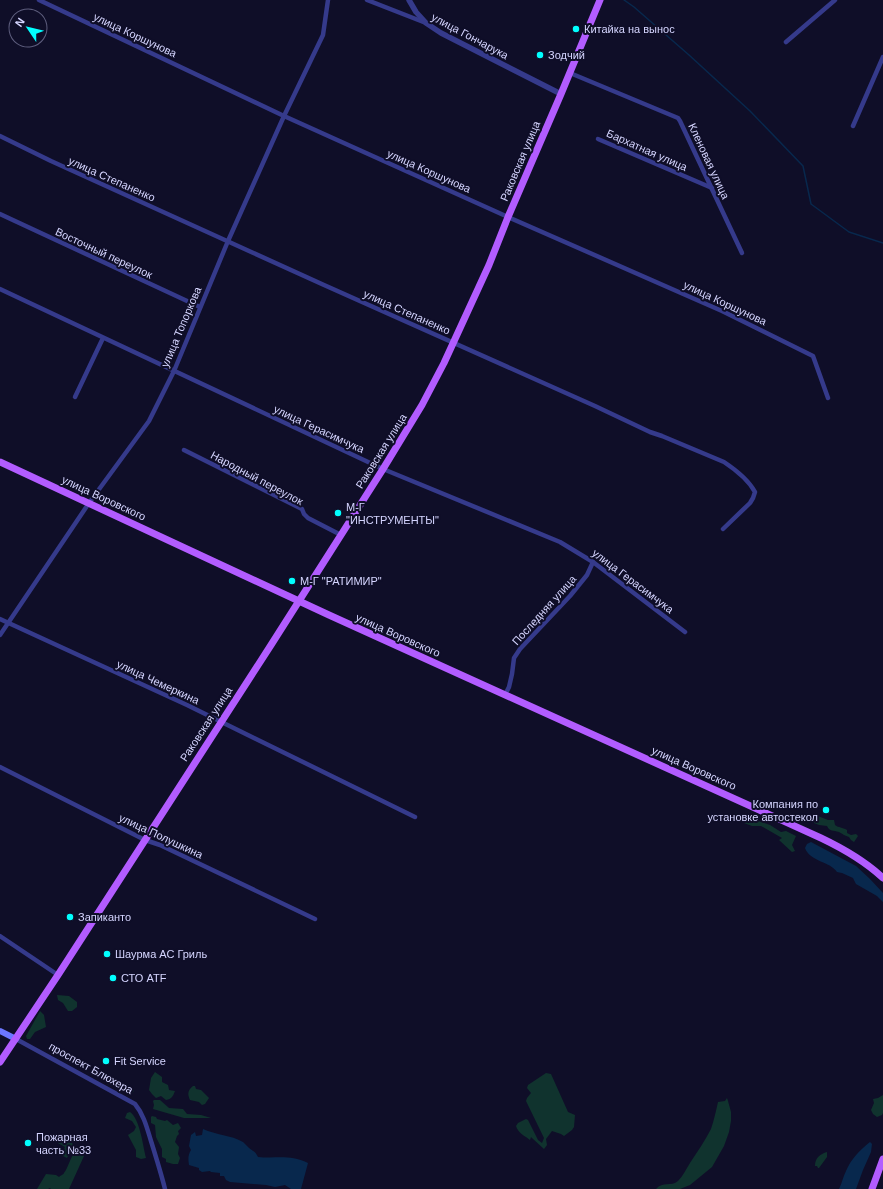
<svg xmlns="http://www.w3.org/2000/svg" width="883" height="1189" font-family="Helvetica,sans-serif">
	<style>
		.green { fill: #10332e }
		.water { fill: #08284d }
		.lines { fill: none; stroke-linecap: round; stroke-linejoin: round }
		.stream { stroke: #08284d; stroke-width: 1.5 }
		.minor { stroke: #353a8b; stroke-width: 4.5 }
		.tertiary { stroke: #353a8b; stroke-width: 5.5 }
		.secondary { stroke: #6c77ff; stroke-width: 6 }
		.primary { stroke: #b25cff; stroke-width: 7 }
		.poi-dot { fill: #01ffff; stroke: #0f0e28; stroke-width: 1.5 }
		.labels { text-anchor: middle; stroke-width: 4; stroke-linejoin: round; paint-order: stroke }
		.poi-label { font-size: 11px; fill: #d5d5ff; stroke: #0f0e28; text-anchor: start }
		.street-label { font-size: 11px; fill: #d5d5ff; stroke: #0f0e28 }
	</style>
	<rect width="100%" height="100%" fill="#0f0e28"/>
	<g class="green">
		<path d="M735,813L770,825L781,832L786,831L796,836L792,845L795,851L792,852L779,840L782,838L761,826H752L744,823L738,819Z"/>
		<path d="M818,816L828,820H834L835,825C839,828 842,827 847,830V833L851,835L856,834L858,836L854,842L851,840L849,837C845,836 843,834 839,832C833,830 830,832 827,826L819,825L814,823L813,819Z"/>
		<path d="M57,995L69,996L77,1002V1007L72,1011H68L63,1003L58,1000Z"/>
		<path d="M40,1011L44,1015L46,1027L35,1032L30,1039H27L26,1036Z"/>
		<path d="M155,1072L162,1077V1082L168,1085L169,1090L175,1091C173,1096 172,1099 166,1100L161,1096L156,1098L152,1094L149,1090L151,1078Z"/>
		<path d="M546,1073L551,1074L568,1112L575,1115L574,1127L572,1130L564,1136L561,1134L552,1131L546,1139L547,1145L544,1149L532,1138L531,1137L530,1140C525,1136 518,1133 516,1126L518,1123L526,1119L528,1120L538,1140L542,1143L544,1138L526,1101L527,1098L531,1093L527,1088L528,1085Z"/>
		<path d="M115,1078L116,1081L119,1080L131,1087L134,1091L131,1094L126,1093L107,1083L108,1080Z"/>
		<path d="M193,1086H195L196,1089L201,1090L209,1098L205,1104L202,1105L199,1102L190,1100C187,1094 188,1090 193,1086Z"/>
		<path d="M883,1095V1113L882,1115L877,1117L873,1114L871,1110L874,1103L873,1099L878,1098Z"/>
		<path d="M727,1098L728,1101L731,1112V1121L729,1132L724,1146L712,1167L690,1185L680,1189H656C663,1181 671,1187 678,1181C683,1176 686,1169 690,1163C697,1152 705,1141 711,1129C714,1120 716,1111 718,1102L725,1101Z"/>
		<path d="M154,1100H160L169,1108L183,1109L187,1114L201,1115L211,1118H184L153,1109L154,1105L153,1101Z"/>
		<path d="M130,1112C140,1119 143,1146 146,1158L141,1159L136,1157V1150L128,1135L134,1131L136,1127L132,1121L125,1118L127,1113Z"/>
		<path d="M152,1116L156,1117L157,1119L165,1121L167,1120L173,1125L178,1123L181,1128L178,1131L179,1134L177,1136L175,1142L179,1147L178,1154L180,1158L178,1164H173L166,1162V1159L162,1157V1149L156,1137L155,1125L151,1123V1117Z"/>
		<path d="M61,1137L72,1142L73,1146L67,1158L63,1156L62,1154L65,1147L56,1142L57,1140Z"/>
		<path d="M79,1149L84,1152V1156L69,1189H51L50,1188L48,1189H37L46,1174L56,1175L59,1177C60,1176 64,1174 64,1173C70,1165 70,1154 79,1149Z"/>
		<path d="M827,1152V1157L819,1168H818L817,1166H815C815,1158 820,1154 827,1152Z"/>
	</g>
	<g class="water">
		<path d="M811,842L856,866L870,879L883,893V902L877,896L856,884L853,878L842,873L837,872C830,861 810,862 805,848L807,844Z"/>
		<path d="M203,1129C216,1135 231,1135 243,1142C245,1144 247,1146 249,1148C254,1152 255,1151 258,1157C277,1159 289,1154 308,1163L301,1189H291L285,1185L275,1187L266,1185L230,1182L226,1180L224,1176H220V1173L211,1172L210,1171L202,1172L199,1170V1168L189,1165C188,1159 188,1155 191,1150L189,1146L191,1135L195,1132L196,1136L202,1135Z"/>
		<path d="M870,1142L872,1144L871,1152L863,1170L856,1189H839C842,1183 843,1177 846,1171C851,1159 860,1150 870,1142Z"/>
	</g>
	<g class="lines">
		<path class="stream" d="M624,0L634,7L689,55L750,111L803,166L811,204L849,232L883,243"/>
		<g class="minor">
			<path d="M39,0L284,116L508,217L722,311L813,356L828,398"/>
			<path d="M367,0L426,23"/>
			<path d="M786,42L835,0"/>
			<path d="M570,73L678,118L680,121L742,253"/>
			<path d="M853,126L883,57"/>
			<path d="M0,136L51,161L324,285L595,406L650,432L662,436L724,462C736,470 748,479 755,492L753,498L750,503L723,529"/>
			<path d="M598,139L712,188"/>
			<path d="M0,214L200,307"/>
			<path d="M0,289L383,469L560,542L593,562L685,632"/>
			<path d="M75,397L103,338"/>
			<path d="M184,450L302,509L304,514L308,518L341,535"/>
			<path d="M0,619L187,705L415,817"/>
			<path d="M0,635L89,503L149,421L174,371L228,241L284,116L323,35L328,0"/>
			<path d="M505,695L509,687L512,674L514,658L520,649L570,596L587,575L593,562"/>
			<path d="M0,767L145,840L160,845L315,919"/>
			<path d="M0,936L58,975"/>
			<path d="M16,1039L135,1104C144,1115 147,1128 151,1141C156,1157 161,1173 165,1189"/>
		</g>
		<path class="tertiary" d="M409,0L416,12L426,23L441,33L561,94"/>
		<path class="secondary" d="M0,1031L16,1039"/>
		<g class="primary">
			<path d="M0,462L329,615L821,838C844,849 865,861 883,878"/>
			<path d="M0,1062L58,975L271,645L383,469L422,405L444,363L489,265L508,217L561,94L600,0"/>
			<path d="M872,1189L883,1159"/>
		</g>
	</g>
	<g class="poi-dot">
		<circle cx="576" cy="29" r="4"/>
		<circle cx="540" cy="55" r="4"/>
		<circle cx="338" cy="513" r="4"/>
		<circle cx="292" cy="581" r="4"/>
		<circle cx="826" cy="810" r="4"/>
		<circle cx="70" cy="917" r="4"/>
		<circle cx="107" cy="954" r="4"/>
		<circle cx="113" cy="978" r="4"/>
		<circle cx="106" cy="1061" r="4"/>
		<circle cx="28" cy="1143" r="4"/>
	</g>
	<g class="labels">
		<g class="poi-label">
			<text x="584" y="33">Китайка на вынос</text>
			<text x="548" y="59">Зодчий</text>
			<text x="346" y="511">М-Г<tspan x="346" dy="13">"ИНСТРУМЕНТЫ"</tspan></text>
			<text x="300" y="585">М-Г "РАТИМИР"</text>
			<text x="818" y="808" text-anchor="end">Компания по<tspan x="818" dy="13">установке автостекол</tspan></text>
			<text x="78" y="921">Запиканто</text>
			<text x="115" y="958">Шаурма АС Гриль</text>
			<text x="121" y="982">СТО ATF</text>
			<text x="114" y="1065">Fit Service</text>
			<text x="36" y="1141">Пожарная<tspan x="36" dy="13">часть №33</tspan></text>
		</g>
		<g class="street-label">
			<text transform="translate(135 35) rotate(25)" y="4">улица Коршунова</text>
			<text transform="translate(470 36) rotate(28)" y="4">улица Гончарука</text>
			<text transform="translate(647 150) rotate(24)" y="4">Бархатная улица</text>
			<text transform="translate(520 161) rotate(-67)" y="4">Раковская улица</text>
			<text transform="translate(709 161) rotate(65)" y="4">Кленовая улица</text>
			<text transform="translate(429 171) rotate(24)" y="4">улица Коршунова</text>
			<text transform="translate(112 179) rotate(24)" y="4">улица Степаненко</text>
			<text transform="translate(104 253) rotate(25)" y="4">Восточный переулок</text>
			<text transform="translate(725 303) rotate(25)" y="4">улица Коршунова</text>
			<text transform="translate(407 312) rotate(24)" y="4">улица Степаненко</text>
			<text transform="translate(181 327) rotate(-67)" y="4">улица Топоркова</text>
			<text transform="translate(319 429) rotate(25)" y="4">улица Герасимчука</text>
			<text transform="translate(381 451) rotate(-58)" y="4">Раковская улица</text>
			<text transform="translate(257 478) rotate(28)" y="4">Народный переулок</text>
			<text transform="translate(104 498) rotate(25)" y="4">улица Воровского</text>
			<text transform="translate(633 581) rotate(37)" y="4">улица Герасимчука</text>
			<text transform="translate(544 610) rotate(-48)" y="4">Последняя улица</text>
			<text transform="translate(398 635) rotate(24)" y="4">улица Воровского</text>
			<text transform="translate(158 682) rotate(25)" y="4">улица Чемеркина</text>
			<text transform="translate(206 724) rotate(-57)" y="4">Раковская улица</text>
			<text transform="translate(694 768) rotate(24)" y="4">улица Воровского</text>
			<text transform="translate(161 836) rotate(25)" y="4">улица Полушкина</text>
			<text transform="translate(91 1068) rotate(29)" y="4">проспект Блюхера</text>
		</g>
	</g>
	<g transform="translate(28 28) rotate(305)"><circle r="19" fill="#0f0e28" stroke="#5e5e7e"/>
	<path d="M0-3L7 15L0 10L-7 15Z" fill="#01ffff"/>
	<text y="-6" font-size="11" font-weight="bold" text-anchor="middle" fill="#d5d5ff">N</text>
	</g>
</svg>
